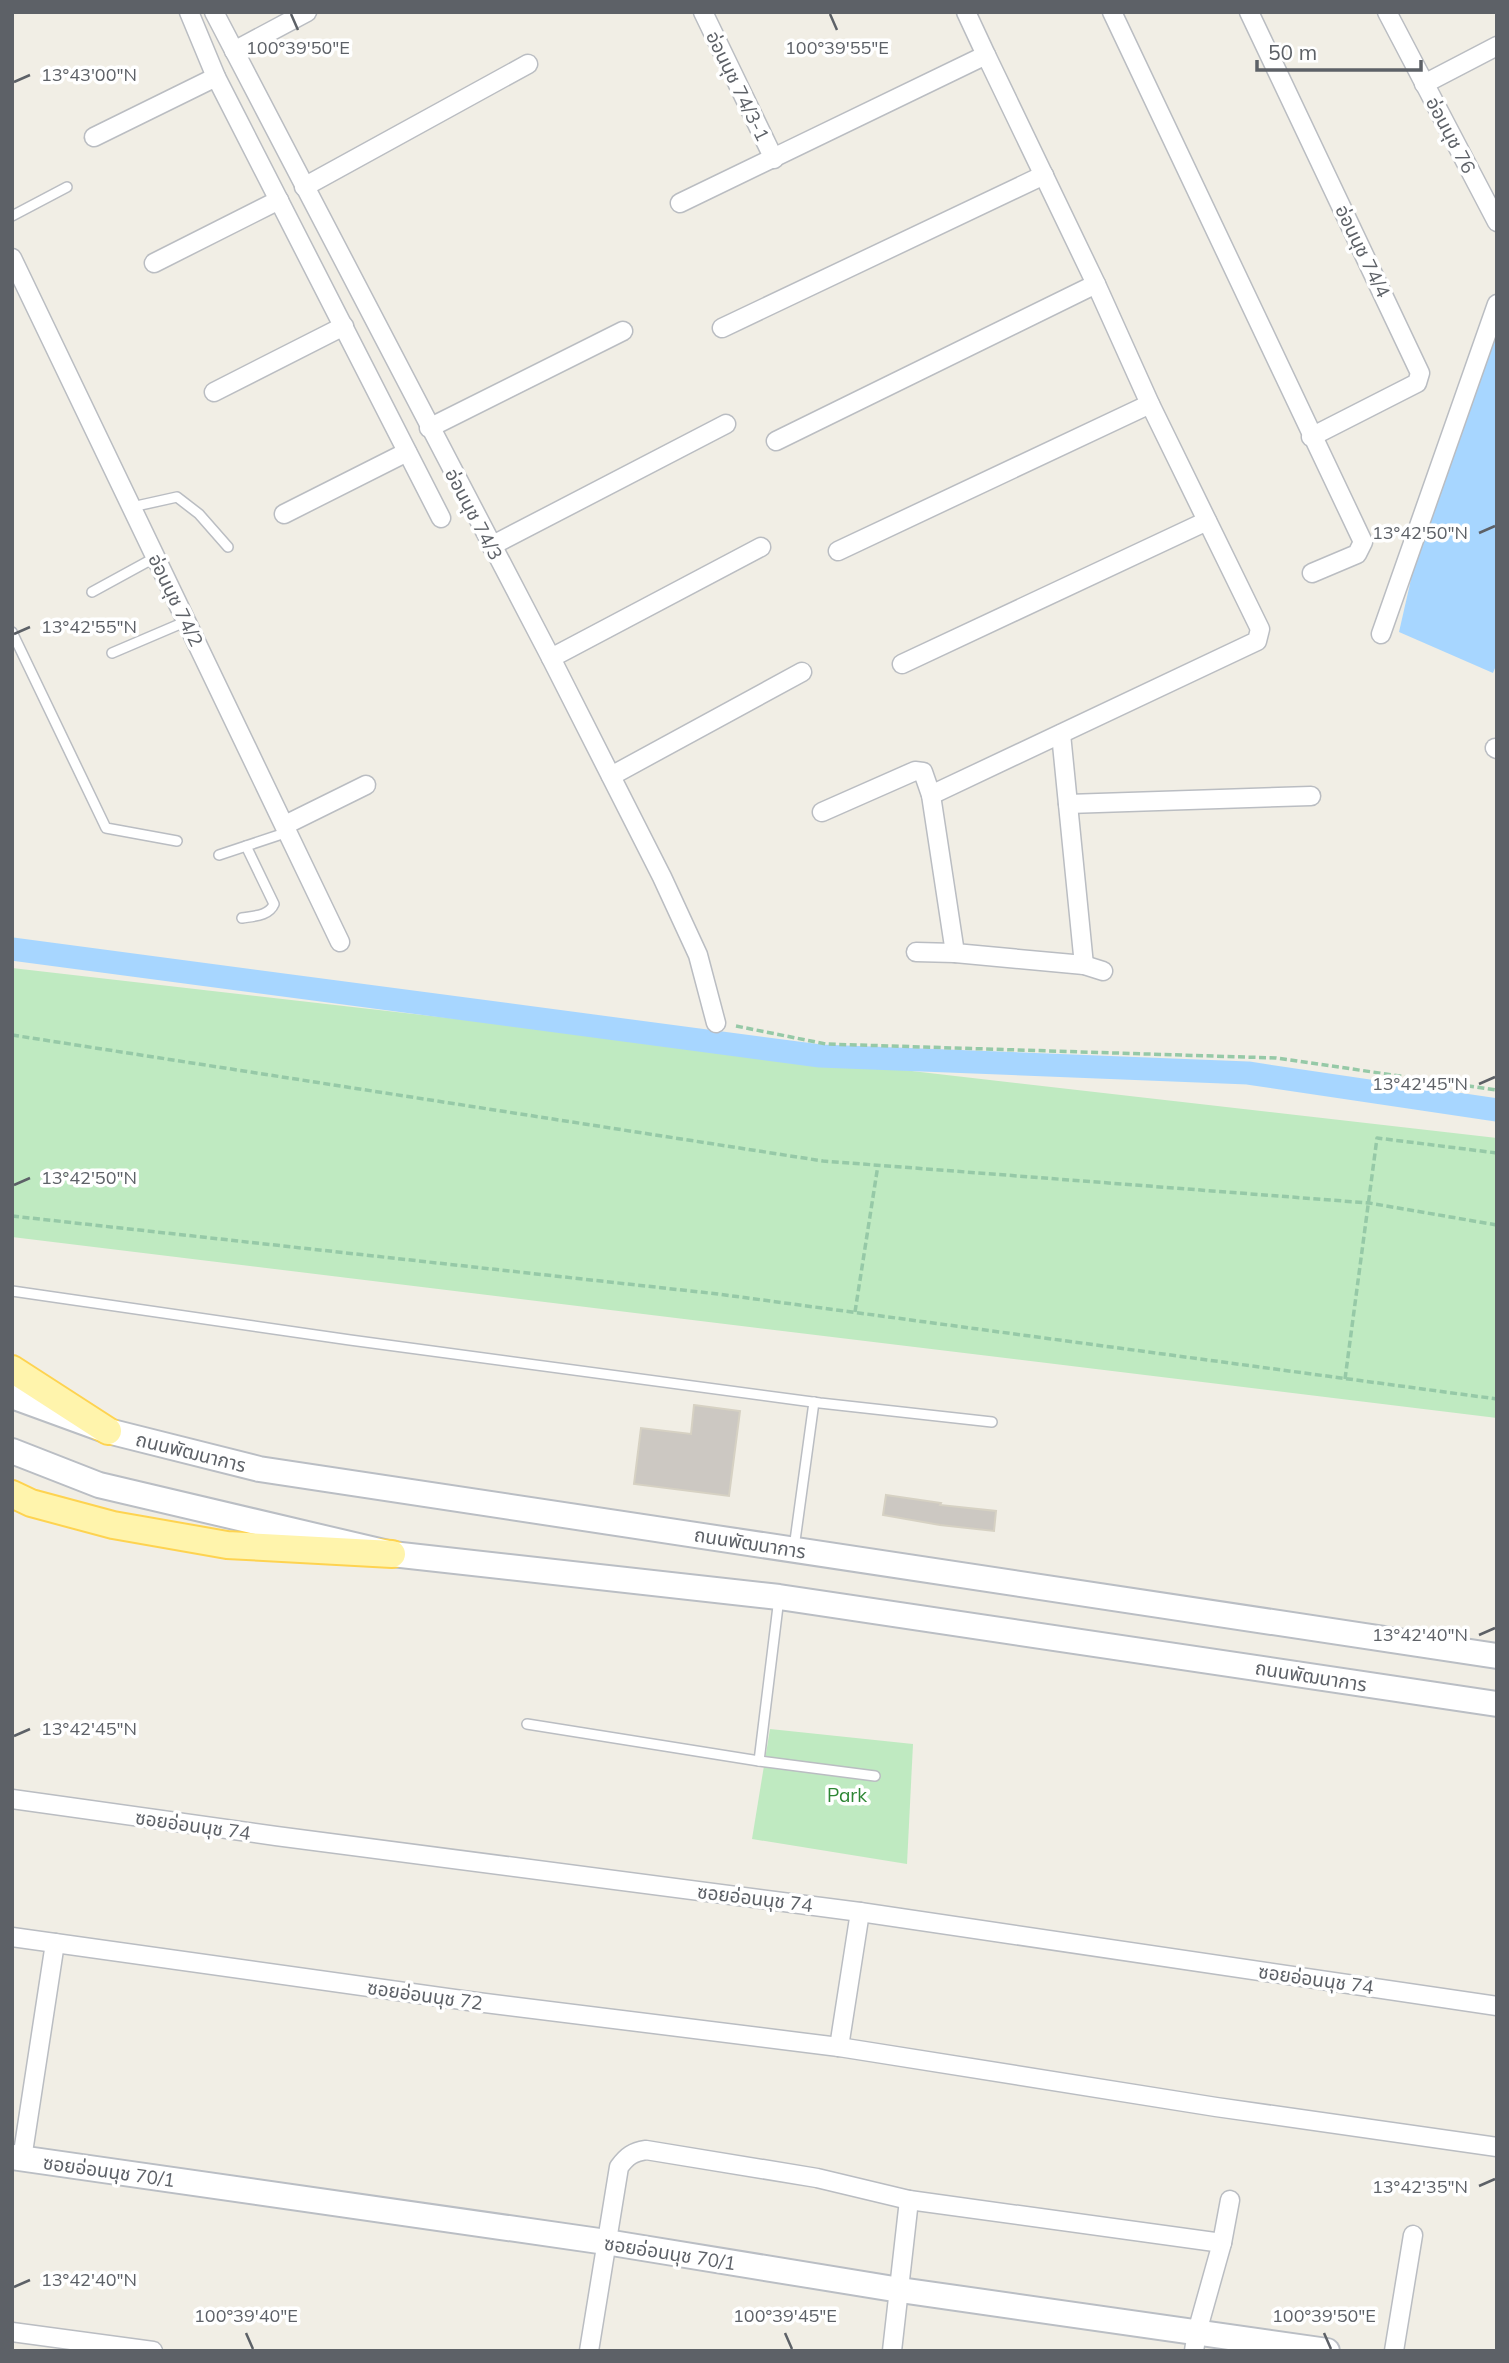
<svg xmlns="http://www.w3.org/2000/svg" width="1509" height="2363" font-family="Mulish,'Noto Sans Thai',sans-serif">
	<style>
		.green { fill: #bfeac1 }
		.water { fill: #a7d6ff }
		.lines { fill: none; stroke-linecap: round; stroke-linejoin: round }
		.canal { stroke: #a7d6ff; stroke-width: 23 }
		.building { fill: #ccc8c2; stroke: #d6d1c3; stroke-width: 2 }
		.lane-casing { stroke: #babdc2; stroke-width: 12 }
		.street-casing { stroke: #babdc2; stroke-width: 21 }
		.secondary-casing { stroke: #babec4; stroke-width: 28 }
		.primary-casing { stroke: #fed350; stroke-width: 30 }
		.path { stroke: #96c9a7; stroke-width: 3.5; stroke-dasharray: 7 3.5; stroke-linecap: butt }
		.lane { stroke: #fff; stroke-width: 9 }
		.street { stroke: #fff; stroke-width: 18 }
		.secondary { stroke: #fff; stroke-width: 24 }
		.primary { stroke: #fff4ac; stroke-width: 26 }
		.ticks { fill: none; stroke: #5d6167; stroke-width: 2.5 }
		.labels { text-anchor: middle; stroke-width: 7; stroke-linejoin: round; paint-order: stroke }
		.street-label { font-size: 19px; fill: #5d6167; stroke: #fff }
		.park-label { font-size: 19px; fill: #2d8634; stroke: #fff }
		.ticks-label { font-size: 18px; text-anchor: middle; fill: #5d6167; stroke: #fff; stroke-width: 7; stroke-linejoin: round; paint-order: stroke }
	</style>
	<rect width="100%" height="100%" fill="#f1eee5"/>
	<g class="green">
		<path d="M12,968L1497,1138V1418L12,1237Z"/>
		<path d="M770,1729L913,1744L907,1864L752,1839Z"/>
	</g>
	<path class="water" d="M1497,330V663L1493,673L1399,632L1427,509Z"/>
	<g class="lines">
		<path class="canal" d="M12,949L820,1056L1248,1073L1497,1110"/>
	</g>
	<g class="building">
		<path d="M694,1405L740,1411L729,1496L634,1484L641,1428L691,1434Z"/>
		<path d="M886,1495L941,1503L940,1505L996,1511L994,1531L940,1525L883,1515Z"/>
	</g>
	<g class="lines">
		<g class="lane-casing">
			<g id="lane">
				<path d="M12,216L67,187"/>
				<path d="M132,507L177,497L199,514L228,547"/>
				<path d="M92,592L156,557"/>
				<path d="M12,632L106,828L177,841"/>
				<path d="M112,653L187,621"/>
				<path d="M219,855L288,832"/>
				<path d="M242,918C254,916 269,916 274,904L246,846"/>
				<path d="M12,1291L350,1340L820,1403L992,1422"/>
				<path d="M794,1548L814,1402"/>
				<path d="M527,1724L759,1761L875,1776"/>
				<path d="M759,1761L779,1598"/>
			</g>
		</g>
		<g class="street-casing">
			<g id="street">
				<path d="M189,12L216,77L441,518"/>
				<path d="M214,12L551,658L662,877L698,955L716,1023"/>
				<path d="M703,12L774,159"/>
				<path d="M966,12L986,55"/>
				<path d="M1112,12L1363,542L1357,554L1312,573"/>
				<path d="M1249,12L1420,373L1417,383L1311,437"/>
				<path d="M1387,12L1497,222"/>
				<path d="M234,51L307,12"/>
				<path d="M1424,84L1497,46"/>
				<path d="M94,137L216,77"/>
				<path d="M304,187L528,64"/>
				<path d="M680,203L986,55L1096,284L1150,404L1260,629L1257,641L931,795"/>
				<path d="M12,258L340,942"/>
				<path d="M154,263L279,200"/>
				<path d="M722,328L1044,175"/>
				<path d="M214,392L344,326"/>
				<path d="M429,428L623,331"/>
				<path d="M776,441L1096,284"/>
				<path d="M284,514L407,452"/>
				<path d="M491,546L726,424"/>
				<path d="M838,551L1150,404"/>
				<path d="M1381,634L1497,304"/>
				<path d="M551,658L761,547"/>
				<path d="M902,664L1207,521"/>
				<path d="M1061,734L1084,965"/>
				<path d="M1495,748L1497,749"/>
				<path d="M611,776L802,672"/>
				<path d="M1068,804L1311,796"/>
				<path d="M822,812L915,771L923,772L931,795L955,953"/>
				<path d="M285,825L366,785"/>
				<path d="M916,952L955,953L1084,965L1103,971"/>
				<path d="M12,1799L276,1836L860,1912L1497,2006"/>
				<path d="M12,1937L469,2001L839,2047L1216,2107L1497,2147"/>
				<path d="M839,2047L860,1912"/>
				<path d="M22,2159L55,1943"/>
				<path d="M12,2332L153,2351"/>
				<path d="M589,2351L619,2167C627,2156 633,2152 646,2150L817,2178L909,2200L1222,2243"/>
				<path d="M892,2351L909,2200"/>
				<path d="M1194,2351L1197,2332L1222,2243L1230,2200"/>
				<path d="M1394,2351L1413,2235"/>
			</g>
		</g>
		<g class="secondary-casing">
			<g id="secondary">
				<path d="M12,1396L108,1431L259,1469L1497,1656"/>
				<path d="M12,1451L99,1485L392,1554L779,1597L1497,1704"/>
				<path d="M12,2157L606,2242L900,2290L1327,2351"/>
			</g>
		</g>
		<g class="primary-casing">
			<g id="primary">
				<path d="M12,1369L108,1431"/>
				<path d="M12,1494L31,1503L113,1525L227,1545L392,1554"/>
			</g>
		</g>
		<g class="path">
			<path d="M736,1026L826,1044L1276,1058L1497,1090"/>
			<path d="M12,1035L823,1161L1369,1203L1497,1225"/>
			<path d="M12,1216L718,1294L1497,1399"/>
			<path d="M855,1312L878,1165"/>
			<path d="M1345,1379L1377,1138L1497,1153"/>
		</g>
		<use href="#lane" class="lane"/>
		<use href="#street" class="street"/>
		<use href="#secondary" class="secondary"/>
		<use href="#primary" class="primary"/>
	</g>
	<path class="ticks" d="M291,14L298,30M830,14L837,30M14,82L30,75M1479,533L1495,526M14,634L30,627M1479,1084L1495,1077M14,1185L30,1178M1479,1635L1495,1628M14,1736L30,1729M1479,2186L1495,2179M14,2287L30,2280M246,2333L253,2349M785,2333L792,2349M1324,2333L1331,2349"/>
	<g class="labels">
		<g class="street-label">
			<text transform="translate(738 86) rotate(64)" y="7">อ่อนนุช 74/3-1</text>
			<text transform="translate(1451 135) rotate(62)" y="7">อ่อนนุช 76</text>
			<text transform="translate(1363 251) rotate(64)" y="7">อ่อนนุช 74/4</text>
			<text transform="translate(474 514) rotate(62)" y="7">อ่อนนุช 74/3</text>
			<text transform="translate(176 600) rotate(64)" y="7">อ่อนนุช 74/2</text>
			<text transform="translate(191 1452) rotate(14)" y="7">ถนนพัฒนาการ</text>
			<text transform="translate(750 1543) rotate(9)" y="7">ถนนพัฒนาการ</text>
			<text transform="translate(1311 1676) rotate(9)" y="7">ถนนพัฒนาการ</text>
			<text transform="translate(193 1825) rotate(8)" y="7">ซอยอ่อนนุช 74</text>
			<text transform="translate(755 1898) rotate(7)" y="7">ซอยอ่อนนุช 74</text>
			<text transform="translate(1316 1979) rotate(8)" y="7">ซอยอ่อนนุช 74</text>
			<text transform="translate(425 1995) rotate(8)" y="7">ซอยอ่อนนุช 72</text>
			<text transform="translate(109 2171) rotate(8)" y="7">ซอยอ่อนนุช 70/1</text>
			<text transform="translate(670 2253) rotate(9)" y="7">ซอยอ่อนนุช 70/1</text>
		</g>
		<g class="park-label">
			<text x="847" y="1802">Park</text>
		</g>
	</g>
	<g class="ticks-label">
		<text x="298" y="54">100°39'50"E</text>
		<text x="837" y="54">100°39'55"E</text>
		<text x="89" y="81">13°43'00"N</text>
		<text x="1420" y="539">13°42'50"N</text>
		<text x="89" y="633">13°42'55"N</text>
		<text x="1420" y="1090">13°42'45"N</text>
		<text x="89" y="1184">13°42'50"N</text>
		<text x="1420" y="1641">13°42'40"N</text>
		<text x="89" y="1735">13°42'45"N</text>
		<text x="1420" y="2193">13°42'35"N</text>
		<text x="89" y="2286">13°42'40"N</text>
		<text x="246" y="2322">100°39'40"E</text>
		<text x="785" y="2322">100°39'45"E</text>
		<text x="1324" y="2322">100°39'50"E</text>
	</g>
	<rect width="1509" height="2363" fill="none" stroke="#5d6167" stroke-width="28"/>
	<path d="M1257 60v10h164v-10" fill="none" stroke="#5d6167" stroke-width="3.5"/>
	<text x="1268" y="60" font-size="21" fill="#5d6167" stroke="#ffffff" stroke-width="5" paint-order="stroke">50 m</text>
</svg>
